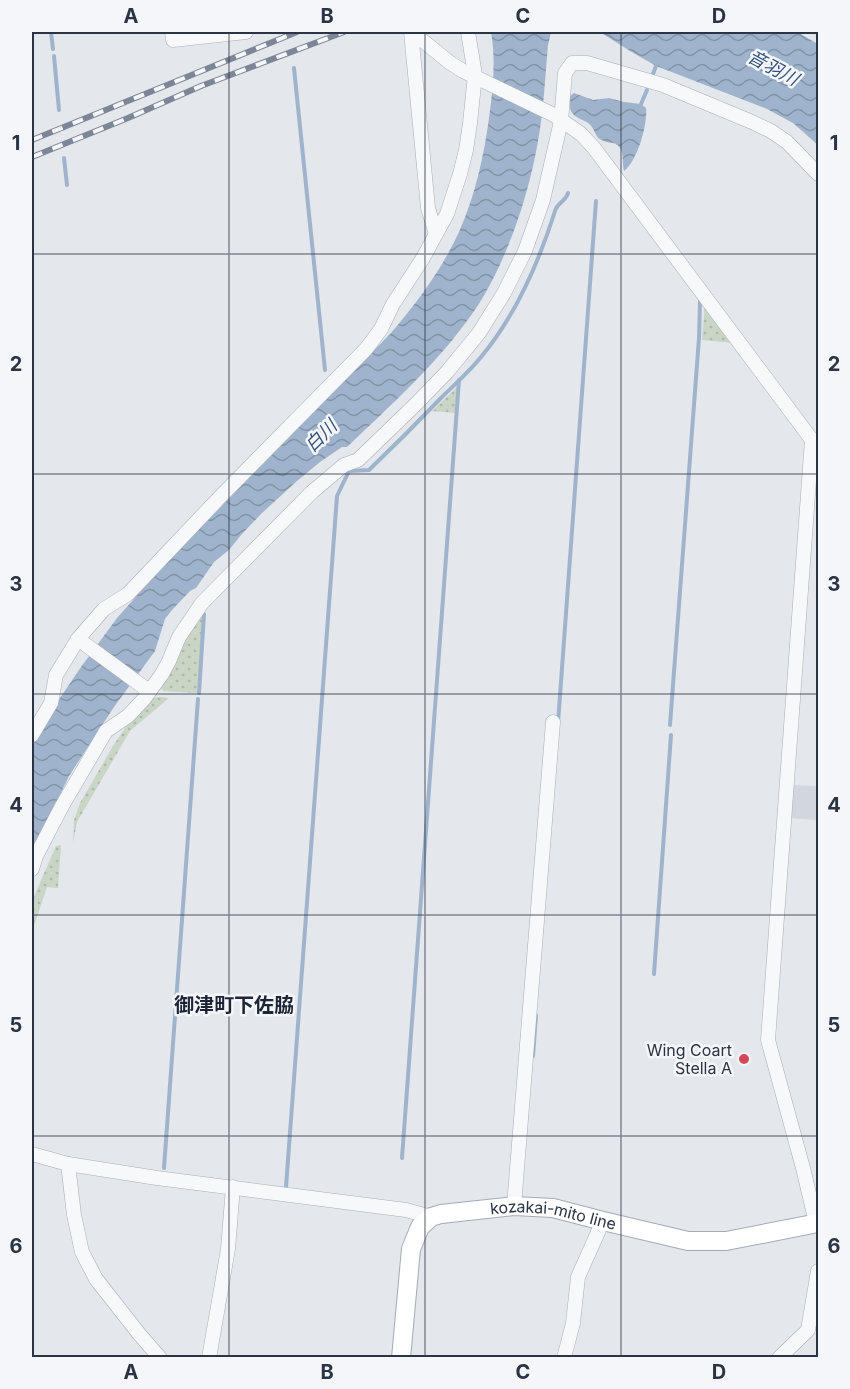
<svg xmlns="http://www.w3.org/2000/svg" width="850" height="1389" font-family="Inter,'Noto Sans JP',sans-serif">
	<style>
		.built { fill: #d2d6de }
		.grass { fill: url(#grass-dots) }
		.water { fill: url(#water-waves) }
		.lines { fill: none; stroke-linecap: round; stroke-linejoin: round }
		.stream { stroke: #9fb4cc; stroke-width: 4 }
		.minor-casing { stroke: #a9aeb7; stroke-width: 15 }
		.major-casing { stroke: #a3abb8; stroke-width: 20 }
		.minor { stroke: #f7f8fa; stroke-width: 14 }
		.major { stroke: #fff; stroke-width: 18 }
		.rail-casing { stroke: #7d8696; stroke-width: 6 }
		.rail { stroke: #f4f6f9; stroke-width: 4; stroke-dasharray: 11; stroke-linecap: butt }
		.grid { fill: none; stroke: #2b3445; stroke-width: 1.5; stroke-opacity: 0.55 }
		.poi-dot { fill: #d1495b; stroke: #f4f6f9; stroke-width: 2 }
		.labels { text-anchor: middle; stroke-width: 5; stroke-linejoin: round; paint-order: stroke }
		.poi-label { font-size: 16px; fill: #2b3445; stroke: #f4f6f9; text-anchor: end }
		.street-label { font-size: 16px; fill: #2b3445; stroke: #f4f6f9 }
		.water-label { font-size: 18px; font-style: italic; fill: #34527a; stroke: #f4f6f9 }
		.quarter-label { font-size: 20px; font-weight: bold; fill: #1d2536; stroke: #f4f6f9 }
		.neatline { fill: none; stroke: #2b3445; stroke-width: 2 }
		.grid-label { font-size: 20px; text-anchor: middle; font-weight: bold; fill: #2b3445 }
	</style>
	<defs>
		<pattern id="grass-dots" width="8" height="8" patternUnits="userSpaceOnUse" patternTransform="scale(1.5)"><rect width="8" height="8" fill="#c9d6c5"/><path d="M2 2h.1M6 6h.1" fill="none" stroke="#adb8ab" stroke-width="1.8" stroke-linecap="round"/></pattern>
		<pattern id="water-waves" width="16" height="10" patternUnits="userSpaceOnUse" patternTransform="scale(1.5)"><rect width="16" height="10" fill="#9fb4cc"/><path d="M0 5q4-4 8 0t8 0" fill="none" stroke="#8293a7"/></pattern>
	</defs>
	<rect width="100%" height="100%" fill="#e4e7ec"/>
	<path class="built" d="M791,785L818,786L817,820L788,818Z"/>
	<g class="grass">
		<path d="M705,303L734,343L702,340Z"/>
		<path d="M457,387L455,413L432,411Z"/>
		<path d="M319,494H320L273,540L204,611L197,693L164,691L158,687L205,606Z"/>
		<path d="M160,697L169,698L130,731L77,822L73,843L74,820L80,803L113,746L125,728L147,702L152,698Z"/>
		<path d="M61,845L58,888L47,887L32,932V901L56,846Z"/>
	</g>
	<g class="water">
		<path d="M491,32H551L548,45C545,77 544,109 538,141C530,187 516,232 495,275C488,288 481,302 472,314C437,364 391,405 347,447H342L320,462L297,481L262,513L241,535L229,550L214,562L196,588L190,591L172,610L165,619L155,651L114,707L69,776L32,853V745L56,704L81,667L117,618L166,563L390,334C417,303 442,269 459,232C475,196 484,156 489,118C493,90 496,59 491,32Z"/>
		<path d="M600,32H797L818,44V145L793,123L767,109L656,66L630,51Z"/>
		<path d="M574,93L593,100L609,98L624,102L641,104L646,108C648,124 637,162 624,171C622,164 624,154 620,148C616,141 610,144 604,141C596,139 596,133 592,127C588,120 578,120 573,114C568,109 570,101 570,96Z"/>
	</g>
	<g class="lines">
		<g class="stream">
			<path d="M51,32L53,49"/>
			<path d="M54,56L59,110"/>
			<path d="M294,68L325,370"/>
			<path d="M653,74L656,66"/>
			<path d="M641,104L647,90"/>
			<path d="M64,158L67,185"/>
			<path d="M199,693L204,614"/>
			<path d="M558,723L596,201"/>
			<path d="M670,725L699,338L700,301"/>
			<path d="M654,974L671,735"/>
			<path d="M533,1056L536,1015"/>
			<path d="M402,1158L459,380"/>
			<path d="M164,1168L198,699"/>
			<path d="M286,1187L337,496L349,471L369,470C393,447 417,423 440,399C454,385 469,372 481,357C516,315 539,262 555,211C557,203 566,201 568,193"/>
		</g>
		<g class="minor-casing">
			<g id="minor">
				<path d="M172,32L173,40L246,32"/>
				<path d="M411,32L428,208L436,234"/>
				<path d="M412,32L449,62L463,71L554,115L581,134L594,148L812,440L768,1040L803,1168L816,1223"/>
				<path d="M78,639L149,691"/>
				<path d="M32,735L51,703L56,675L78,639L104,609L128,594L220,497L366,349L381,329L393,304L423,258L436,234L447,214L460,174L466,150L470,123L475,75L468,32"/>
				<path d="M32,869L36,856L62,806L106,731L128,716L144,699L162,674L169,661L179,637L202,603L312,492L344,465L358,460L415,405L447,372L479,333L504,293L525,251L543,200L561,121L565,73L572,63H587L663,85L752,122L771,131L787,142L818,174"/>
				<path d="M32,1154L68,1164L157,1178L406,1210L431,1217"/>
				<path d="M68,1164L74,1215L82,1252L96,1279L140,1335L160,1358"/>
				<path d="M514,1206L553,722"/>
				<path d="M209,1358L228,1249L233,1187"/>
				<path d="M564,1358L573,1323L578,1277L603,1221"/>
				<path d="M779,1358L808,1330L818,1271"/>
			</g>
		</g>
		<g class="major-casing">
			<g id="major">
				<path id="s1" d="M401,1358L411,1249L420,1227L431,1217L441,1214L514,1206L553,1208L603,1221L688,1241H726L818,1223"/>
			</g>
		</g>
		<use href="#minor" class="minor"/>
		<use href="#major" class="major"/>
		<g class="rail-casing">
			<g id="rail">
				<path d="M32,140L297,32"/>
				<path d="M32,157L128,118L201,86L344,32"/>
			</g>
		</g>
		<use href="#rail" class="rail"/>
	</g>
	<path class="grid" d="M229,32V1358M425,32V1358M621,32V1358M32,254H818M32,474H818M32,694H818M32,915H818M32,1136H818"/>
	<circle class="poi-dot" cx="744" cy="1059" r="6"/>
	<g class="labels">
		<g class="poi-label">
			<text x="732" y="1056">Wing Coart<tspan x="732" dy="18">Stella A</tspan></text>
		</g>
		<g class="street-label">
			<text dy="6" stroke="none"><textPath href="#s1" startOffset="272">kozakai-mito line</textPath></text>
		</g>
		<g class="water-label">
			<text transform="translate(773 68) rotate(28)" y="6">音羽川</text>
			<text transform="translate(321 436) rotate(-45)" y="6">白川</text>
		</g>
		<g class="quarter-label">
			<text x="234" y="1012">御津町下佐脇</text>
		</g>
	</g>
	<rect width="850" height="1389" fill="none" stroke="#f4f6f9" stroke-width="66"/>
	<rect x="33" y="33" width="784" height="1323" class="neatline"/>
	<g class="grid-label">
		<text x="131" y="23">A</text>
		<text x="327" y="23">B</text>
		<text x="523" y="23">C</text>
		<text x="719" y="23">D</text>
		<text x="16" y="150">1</text>
		<text x="834" y="150">1</text>
		<text x="16" y="371">2</text>
		<text x="834" y="371">2</text>
		<text x="16" y="591">3</text>
		<text x="834" y="591">3</text>
		<text x="16" y="812">4</text>
		<text x="834" y="812">4</text>
		<text x="16" y="1032">5</text>
		<text x="834" y="1032">5</text>
		<text x="16" y="1253">6</text>
		<text x="834" y="1253">6</text>
		<text x="131" y="1379">A</text>
		<text x="327" y="1379">B</text>
		<text x="523" y="1379">C</text>
		<text x="719" y="1379">D</text>
	</g>
</svg>
